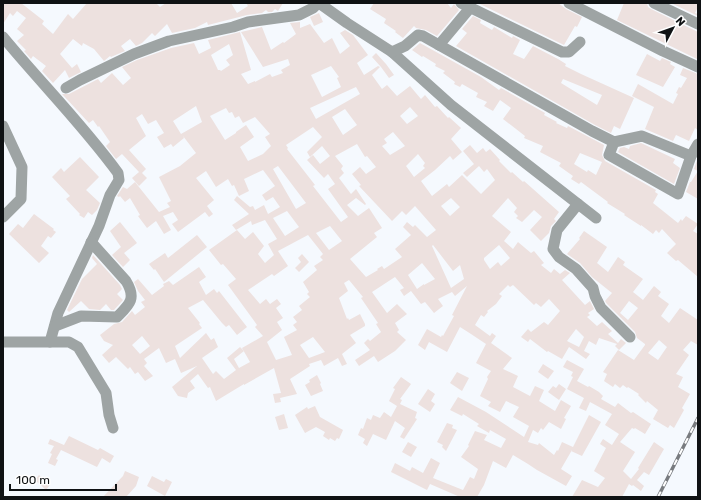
<svg xmlns="http://www.w3.org/2000/svg" width="701" height="500" font-family="Rubik,sans-serif">
	<style>
		.building { fill: #ede1df; fill-rule: evenodd }
		.lines { fill: none; stroke-linecap: round; stroke-linejoin: round }
		.minor { stroke: #9ea4a4; stroke-width: 11 }
		.rail-casing { stroke: #787b7f; stroke-width: 3.5 }
		.rail { stroke: #fff; stroke-width: 2; stroke-dasharray: 6; stroke-linecap: butt }
	</style>
	<rect width="100%" height="100%" fill="#f5f9fe"/>
	<g class="building">
		<path d="M3,3H21L44,21L42,24L53,34L68,14L73,19L87,3H156L160,7L166,3H231L237,13L248,6L246,3H283L278,11L275,9L272,12H268L266,10L262,13L247,15L208,25L207,22L195,28L172,33L167,24L155,36L152,33L142,43L136,46L130,39L121,46L125,51L111,57L110,56L104,61L94,49L83,43L82,46L73,39L60,54L72,68L77,64L81,72L69,78L65,70L53,83L42,71L46,66L33,56L31,59L24,51L26,50L17,41L24,35L17,29L26,18L17,11L13,16L10,13L3,24Z"/>
		<path d="M374,3H447L451,8L454,4L459,10L437,36L426,30L416,28L414,26L403,38L395,32L396,31L384,23L386,19L370,9Z"/>
		<path d="M481,3H558L566,9L582,17L577,27L575,26L564,45L480,4Z"/>
		<path d="M624,3H647L648,7L651,9L698,32V55L697,59L617,20Z"/>
		<path d="M671,3H698V7L695,13L698,14V16Z"/>
		<path d="M319,13L323,22L314,26L310,17Z"/>
		<path d="M473,16L481,20L480,23L492,30L494,27L512,38L513,36L520,40L513,54L524,59L533,46L558,59L566,64L565,66L581,74L634,98L620,129L614,126L611,133L595,125L456,46L467,33L462,29ZM563,79L602,95L597,105L561,83Z"/>
		<path d="M300,22V28L310,24L324,43L332,38L340,54L350,46L340,33L345,30L353,35L368,55L357,63L364,75L378,66L380,67L372,75L382,89L387,85L397,96L410,86L421,99L425,95L435,107L437,106L448,118L449,117L461,128L451,139L462,152L453,160L450,156L435,170L421,181L432,196L447,184L449,187L462,175L481,194L495,180L487,169L484,172L479,166L467,177L463,173L474,164L463,151L470,145L477,153L483,148L486,152L490,149L500,160L499,161L511,173L512,172L523,182L524,181L559,212L554,219L556,221L551,226L549,233L541,241L530,230L542,217L534,210L522,222L516,218L518,216L514,212L517,208L508,198L492,216L511,232L504,241L513,249L518,242L531,253L534,251L544,263L541,265L551,273L554,269L560,274L565,270L570,273L562,280L585,305L590,301L594,309L588,313L590,315L587,317L597,326L602,322L612,331L608,334L618,343L621,339L626,343L619,350L615,346L617,344L599,338L596,345L589,341L584,351L590,354L586,359L569,347L562,359L548,351L547,352L530,339L528,342L521,337L528,329L531,332L544,322L548,325L560,311L549,299L541,307L536,303L534,305L513,285L510,287L508,285L499,294L502,296L496,304L487,311L488,312L484,317L481,315L475,325L490,336L492,333L496,336L491,343L512,358L503,369L518,376L513,387L530,396L535,386L544,390L539,401L555,411L561,400L571,406L564,418L566,419L561,429L549,422L543,430L541,428L538,433L533,430L528,442L538,445L539,443L554,455L557,450L558,451L562,442L573,447L589,415L601,422L582,456L571,451L572,450L561,469L572,476L566,486L537,470L528,464L513,455L506,468L493,461L484,485L477,497H460L430,484L427,490L391,472L395,463L410,471L412,467L423,473L431,458L440,463L433,478L463,490L470,477L474,479L478,469L461,457L469,446L468,445L475,431L487,435L484,440L501,448L506,439L490,430L489,433L477,426L479,424L463,414L462,416L450,410L458,397L486,412L524,437L529,426L513,417L519,407L506,401L500,412L488,406L491,402L480,396L488,379L487,377L491,371L476,363L486,344L471,334L460,327L447,352L429,342L425,350L418,345L427,329L441,337L442,335L443,336L454,316L452,315L467,286L455,296L452,292L438,299L443,306L434,313L425,302L421,304L411,291L404,296L400,290L404,288L395,277L372,292L387,313L397,304L407,314L395,323L399,330L397,332L406,340L395,351L378,362L374,356L359,366L355,360L370,350L364,343L368,339L370,341L381,332L376,324L378,323L361,298L363,297L349,280L344,283L348,291L339,298L347,319L348,318L349,320L360,314L365,324V326L350,335L356,343L342,354L347,364L342,366L338,358L324,366L321,360L309,364L310,366L290,379L297,394L280,398L281,402L275,403L273,394L281,393L274,368L244,385V384L216,401L210,387L208,388L198,374L190,381L195,388L188,393L187,398L178,396L172,387L197,366L181,373L175,359L166,363L159,348L144,359L147,363L144,366L153,376L145,381L138,372L135,374L130,367L128,369L116,357L109,363L102,355L113,345L104,341L100,335L114,324L122,322L132,311L135,315L145,307L141,302L145,300L138,291L134,282L138,279L152,295L164,286L163,284L169,281L173,285L199,267L206,277L199,282L206,295L214,289L217,293L219,291L247,327L237,335L229,325L226,327L222,323L203,300L188,308L200,323L199,324L202,328L175,346L180,358L206,333L211,340L214,338L218,347L202,358L213,374L216,371L224,379L236,370L227,358L240,347L244,351L234,359L239,368L250,362L242,348L263,336L255,327L257,325L228,285L236,279L223,264L221,265L209,250L237,230L245,239L253,232L264,246L258,254L265,263L274,255L268,244L277,239L265,220L252,225L251,221L236,230L232,225L249,214L234,200L237,196L250,207L253,206L255,210L264,205L268,214L280,207L273,197L266,201L262,195L275,186L263,170L244,179L249,191L239,196L234,185L232,186L228,179L216,187L206,171L196,178L214,200L207,206L213,214L209,217L205,212L178,232L172,224L178,220L173,212L163,216L171,230L164,234L156,221L147,228L138,216L140,215L130,198L125,202L120,196L119,197L117,196L123,187L127,189L135,182L159,212L170,207L167,203L171,201L159,177L180,166L196,153L183,136L184,138L173,147L171,144L164,148L157,137L164,133L156,120L148,124L142,114L136,118L146,136L129,150L146,169L142,173L147,178L139,186L132,178L139,172L122,154L116,159L106,146L110,142L99,126L98,127L93,120L89,123L62,94H69L98,79L101,83L112,73L123,85L131,78L122,67L137,60L171,48L194,43L199,54L211,48L208,40L240,32L251,70L241,74L248,84L255,81V82L270,74L272,77L283,73L281,70L290,65L288,59L263,67L241,32L262,27L271,50L283,42L284,43L296,34L290,23ZM229,44L233,55L226,60L230,65L221,71L220,70H218L211,55ZM331,66L339,77L337,78L341,87L322,97L311,75ZM356,87L360,94L316,119L310,108ZM196,106L202,122L181,134L173,121ZM410,107L418,116L407,124L400,116ZM226,108L229,113L232,112L235,118L239,116L243,123L255,117L270,134L265,137L271,146L263,154L248,161L240,147L254,137L246,125L236,132V133L225,140L210,116ZM345,109L357,125L343,135L332,117ZM313,127L322,137L307,152L310,157L322,146L330,156L320,164L313,155L307,160L324,178L328,174L335,184L328,189L348,217L341,222L313,186L315,185L287,149L288,148L286,145ZM393,132L405,146L390,155L382,146L387,143L384,139ZM357,144L365,157L367,156L376,167L366,174L360,167L352,174L361,185L359,186L392,221L402,211L406,215L415,206L436,230L427,237L415,225L413,227L407,222L403,227L411,235L395,249L402,257L384,269L382,266L377,269L378,270L366,277L350,259L377,237L374,233L382,228L369,208L358,216L347,205L356,198L365,205L366,204L356,189L351,194L339,178L344,173L341,169L343,166L335,156ZM418,154L425,163L423,166L425,168L414,177L406,166ZM278,166L306,203L296,209L273,169ZM451,198L460,207L450,216L441,206ZM287,211L299,227L285,236L273,218ZM330,226L342,241L329,250L316,233ZM308,235L323,254L320,257L323,260L314,266L317,270L303,282L309,292L307,294L310,297L299,306L302,310L293,317L297,322L293,325L297,330L284,337L292,355L276,360L267,342L282,330L277,322L283,318L276,308L281,304L277,299L270,304L266,299L260,304L248,290L272,274L274,276L288,266L278,251ZM433,245L453,271L460,265L464,279L451,288L432,246ZM499,245L510,258L501,266L498,262L490,269L484,260V258ZM422,263L435,279L424,285V284L417,289L408,275ZM576,329L584,337L579,347L567,341ZM142,336L150,346L140,354L132,345ZM313,337L325,352L309,358L300,345Z"/>
		<path d="M420,43L481,77L499,90L501,88L545,113L544,115L557,122L556,123L567,128L568,126L604,145L602,155L605,161L656,190L655,192L658,194L653,203L678,223L681,219L682,221L686,216L698,224L693,231L698,234V277L678,260L676,261L667,253L676,244L662,229L659,233L656,230L653,234L641,225V226L624,215L625,214L607,203L608,202L581,182L579,184L571,179L573,176L559,166L561,163L540,152L543,146L524,138L525,136L503,119L511,108L500,100L493,111L484,106L487,102L476,97L478,93L462,84L460,87L454,84L455,82L443,73L445,71L435,66L436,64L423,56L422,57L412,50ZM580,153L602,162L596,175L588,170L587,172L574,164Z"/>
		<path d="M376,53L386,64L394,75L389,78L381,67L372,57Z"/>
		<path d="M647,54L660,61L662,58L671,62L670,64L675,67L663,87L636,75Z"/>
		<path d="M683,68L698,74V130L695,128L689,141L676,135L673,141L645,129L654,107L632,96L638,84L673,104L678,94L676,93L679,87L681,88L687,78L680,75Z"/>
		<path d="M641,143L675,159L673,163L680,168L674,184L618,152L620,148L624,147L629,149L630,146Z"/>
		<path d="M80,157L99,177L86,190L100,203L97,210L92,215L88,212L84,218L79,215L80,214L66,199L70,196L52,177L61,168L64,172Z"/>
		<path d="M698,158V199L686,192L690,182H691L698,171L694,169Z"/>
		<path d="M34,214L54,229L53,230L56,232L51,238L48,236L41,246L49,253L39,263L9,234L18,224L23,228Z"/>
		<path d="M120,222L137,243L124,253L130,260L123,267L112,255L121,247L110,231Z"/>
		<path d="M584,231L607,247L597,263L608,272L618,257L625,262L623,265L643,279L633,292L643,300L654,286L661,292L658,296L669,304L661,316L669,323L680,308L698,320V345L691,341L683,350L689,355L676,374L683,377L678,387L690,394L682,408L684,410L674,428L670,425L668,428L653,419L658,410L647,401L646,403L638,395L639,394L628,387L627,388L623,385L620,388L615,384L613,387L604,381L607,374L603,372L618,350L634,360L645,345V344L637,338L635,332L607,304L605,301L612,293L592,277L580,263L567,254L580,239L579,238ZM629,301L638,308L628,320L620,313ZM659,340L667,347L658,360L648,353Z"/>
		<path d="M197,235L207,247L164,282L155,269L154,270L149,264L165,253L168,258Z"/>
		<path d="M302,254L309,262L299,272L295,268L301,262L298,258Z"/>
		<path d="M93,255L120,285L122,289L117,294L123,300L114,310H111L106,304L100,310L89,309L81,301L69,312L67,310L82,279L97,264L92,258Z"/>
		<path d="M567,360L584,369L577,381L588,387L589,386L599,392L603,396L601,399L615,407L618,403L631,413L633,412L651,424L645,434L635,428L634,429L632,428L620,442L635,452L623,471L631,479L639,469L638,468L654,442L664,449L649,475L644,472L637,480L644,486L641,491L633,485L632,486L629,484L622,497H572L582,480L598,487L605,478L594,471L606,448L600,444L603,439L612,445L619,434L605,425L612,414L590,402L586,411L579,408L584,398L567,389L573,377L571,376L573,372L563,367Z"/>
		<path d="M543,364L554,371L548,379L538,372Z"/>
		<path d="M457,372L469,378L462,391L450,383Z"/>
		<path d="M317,375L321,383L320,384L323,391L311,396L305,385L310,382L309,380Z"/>
		<path d="M401,377L411,384L400,399L402,400L400,404L417,412L415,418L417,419L404,439L400,437L405,428L395,421L386,440L373,434L367,446L363,443L365,439L358,435L361,428L363,429L367,418L371,420L373,415L380,418L384,412L391,417L397,406L389,401L395,389L393,388Z"/>
		<path d="M559,384L566,389L559,400L548,392L553,386L556,388Z"/>
		<path d="M428,389L435,394L431,401L435,404L430,412L418,404Z"/>
		<path d="M315,406L320,417L343,430L339,439L337,438L335,441L330,438L329,440L323,436L325,432L316,427L305,433L295,415L307,407L308,409Z"/>
		<path d="M284,414L288,428L279,430L275,417Z"/>
		<path d="M447,423L453,425L452,428L457,430L446,451L442,447L443,445L437,442Z"/>
		<path d="M69,436L98,450L100,448L114,456L110,463L102,458L97,467L61,450L56,459L58,460L55,466L48,463L52,454L50,453L54,446L48,444L50,439L64,445Z"/>
		<path d="M408,442L417,447L411,457L402,452Z"/>
		<path d="M125,471L139,477L136,486L126,497H103L123,476Z"/>
		<path d="M39,475L50,485L46,490L35,480Z"/>
		<path d="M152,476L164,482L166,479L172,482L165,496L147,486Z"/>
	</g>
	<g class="lines">
		<g class="minor">
			<path d="M319,3L347,23L392,52L451,105L596,218"/>
			<path d="M461,3L562,52H569L580,42"/>
			<path d="M569,3L663,51L698,67"/>
			<path d="M654,3L698,24"/>
			<path d="M3,37C41,83 83,125 118,173L119,180L110,195L99,226L58,313L50,342"/>
			<path d="M439,45L470,8"/>
			<path d="M392,52L405,46L418,35L423,36L592,131L614,142L642,136L691,156"/>
			<path d="M66,88L80,80L134,54L169,41L233,27L248,22L299,15L313,8L318,3"/>
			<path d="M3,126L22,167L21,199L3,217"/>
			<path d="M614,142L609,155L678,194L691,156L698,144"/>
			<path d="M578,204L557,230L553,249L559,257L576,269L593,288L595,296L601,308L630,337"/>
			<path d="M55,326L81,316L117,317C129,305 137,299 126,281L91,242"/>
			<path d="M3,342H69L78,347L106,393L109,415L113,428"/>
		</g>
		<g class="rail-casing">
			<path id="rail" d="M658,497L698,418"/>
		</g>
		<use href="#rail" class="rail"/>
	</g>
	<rect width="701" height="500" fill="none" stroke="#0f1214" stroke-width="8"/>
	<g transform="translate(673 28) rotate(49)" stroke="#ffffff" stroke-width="3" paint-order="stroke">
	<path d="M0-3L7 15L0 10L-7 15Z" fill="#0f1214"/>
	<text y="-6" font-size="11" font-weight="bold" text-anchor="middle" fill="#0f1214">N</text>
	</g>
	<path d="M10 484v6h106v-6" fill="none" stroke="#0f1214" stroke-width="2"/>
	<text x="16" y="484" font-size="12" fill="#0f1214" stroke="#ffffff" stroke-width="3" paint-order="stroke">100 m</text>
</svg>
